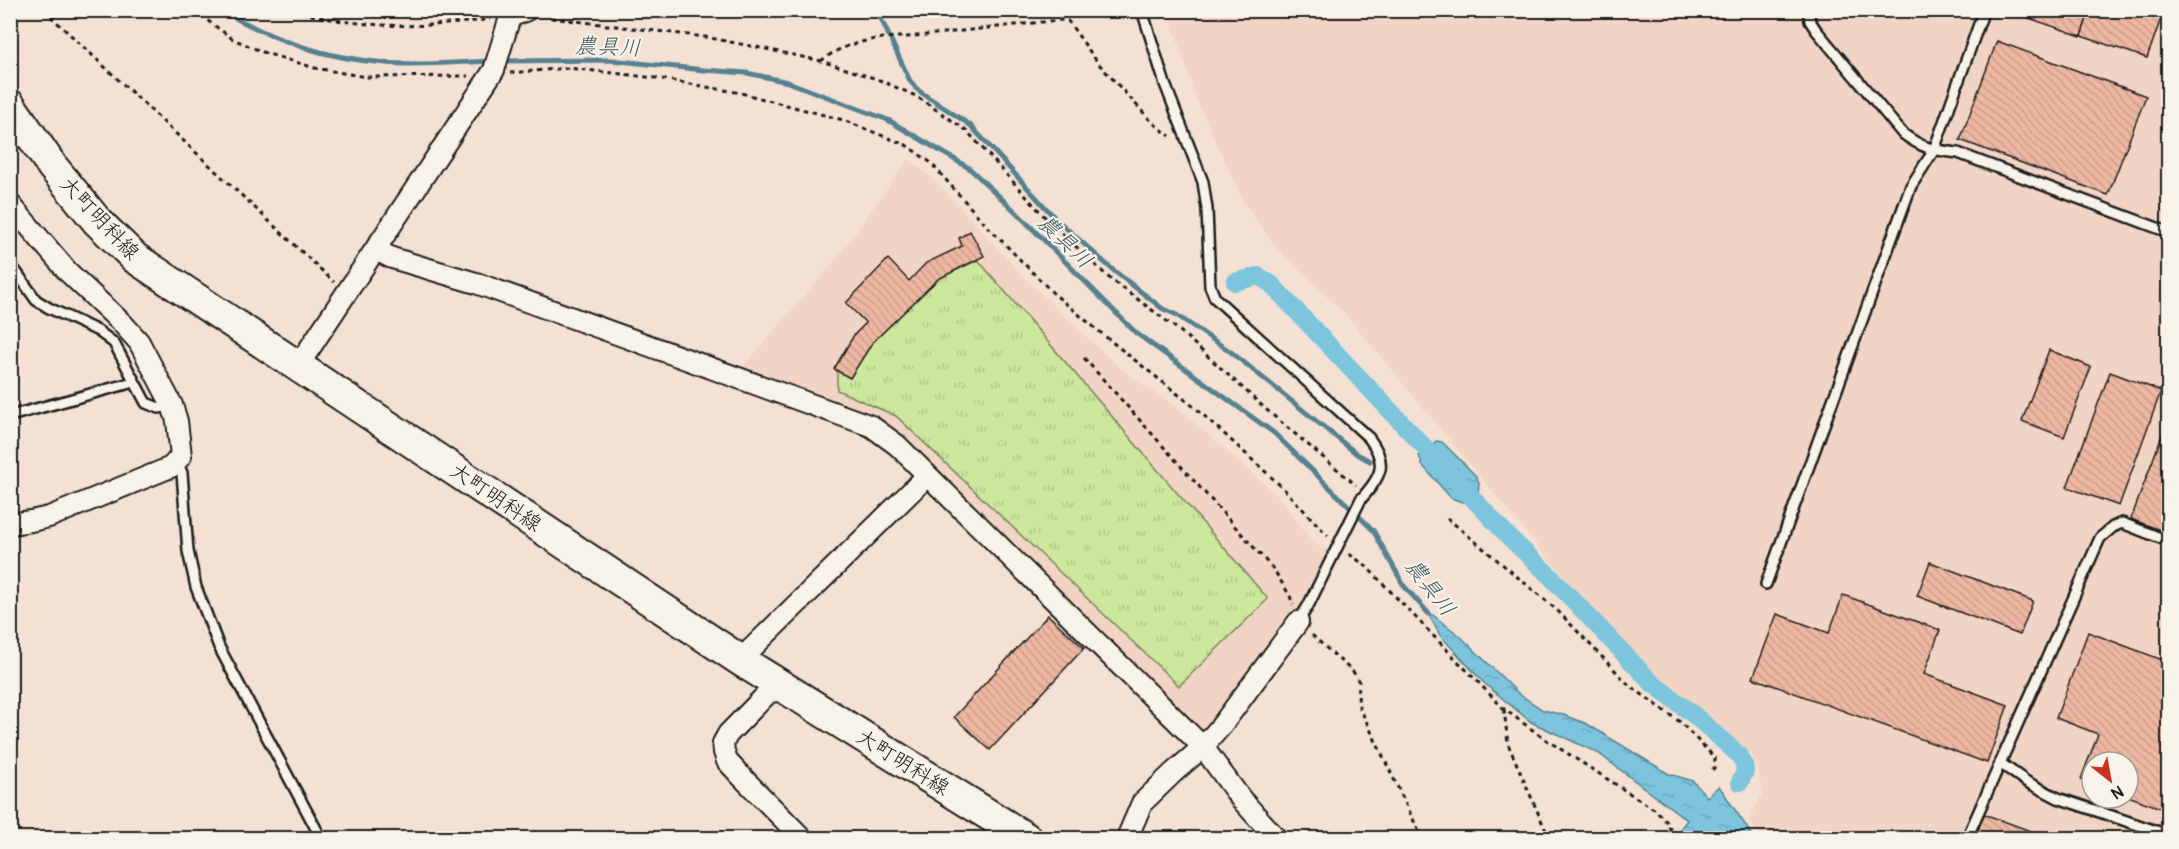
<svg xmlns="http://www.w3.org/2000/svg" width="2179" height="849" font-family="Pangolin,'Klee One',sans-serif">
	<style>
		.built { fill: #f2d4c4; fill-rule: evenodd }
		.grass { fill: url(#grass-tufts); stroke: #74825c; stroke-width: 1.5 }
		.water { fill: url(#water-ripples); stroke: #568190; stroke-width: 1.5 }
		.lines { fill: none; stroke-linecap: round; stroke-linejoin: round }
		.stream { stroke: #568190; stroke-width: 5 }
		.canal { stroke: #7cc5dd; stroke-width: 18 }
		.building { fill: url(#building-back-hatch); stroke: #1c1c1c; stroke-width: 1.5 }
		.lane-casing { stroke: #1c1c1c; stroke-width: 14 }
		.street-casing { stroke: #1c1c1c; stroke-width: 24 }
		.primary-casing { stroke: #1c1c1c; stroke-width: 34 }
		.path { stroke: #1c1c1c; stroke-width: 3; stroke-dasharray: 4.5 4.5; stroke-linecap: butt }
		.lane { stroke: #f7f3e8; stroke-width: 9 }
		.street { stroke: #f7f3e8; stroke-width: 20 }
		.primary { stroke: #f7f3e8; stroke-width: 30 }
		.labels { text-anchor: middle; stroke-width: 4.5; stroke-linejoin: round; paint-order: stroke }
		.street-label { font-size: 21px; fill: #1c1c1c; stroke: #f7f3e8 }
		.water-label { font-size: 22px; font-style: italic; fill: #3e5760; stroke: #f7f3e8 }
	</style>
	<defs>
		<pattern id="grass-tufts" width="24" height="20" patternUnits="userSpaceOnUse" patternTransform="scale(1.5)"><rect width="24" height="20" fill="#cde79d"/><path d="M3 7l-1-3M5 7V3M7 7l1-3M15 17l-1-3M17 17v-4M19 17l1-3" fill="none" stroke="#afc687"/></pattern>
		<pattern id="water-ripples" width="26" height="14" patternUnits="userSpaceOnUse" patternTransform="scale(1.5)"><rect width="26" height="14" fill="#7cc5dd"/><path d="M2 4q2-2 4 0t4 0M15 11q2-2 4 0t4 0" fill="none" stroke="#6ba9bd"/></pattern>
		<pattern id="building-back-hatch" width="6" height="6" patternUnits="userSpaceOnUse" patternTransform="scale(1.5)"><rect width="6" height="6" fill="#edb7a2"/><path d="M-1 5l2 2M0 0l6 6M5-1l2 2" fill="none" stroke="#cb9d8b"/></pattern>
	</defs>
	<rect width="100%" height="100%" fill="#f4e1d3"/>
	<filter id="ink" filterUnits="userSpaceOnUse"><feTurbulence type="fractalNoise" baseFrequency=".0167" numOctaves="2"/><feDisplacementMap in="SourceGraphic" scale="12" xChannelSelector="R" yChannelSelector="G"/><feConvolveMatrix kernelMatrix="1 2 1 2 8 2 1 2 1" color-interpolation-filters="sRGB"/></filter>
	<g filter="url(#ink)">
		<g class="built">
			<path d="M1168,11H2168V838H1763L1749,821L1762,794L1758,766L1751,755L1645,670L1541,550L1347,316L1276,247L1244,203L1197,101ZM2092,762H2128V798H2092Z"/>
			<path d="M908,159L924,171L947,193L1022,275L1109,358L1130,376L1177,407L1278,496L1314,543L1328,552L1304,601L1285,629L1212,726L1189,727L905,445L741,369L838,257Z"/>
		</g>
		<path class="grass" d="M978,260L1268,599L1179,686L896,416L837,390V371L850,378L872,343L938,279Z"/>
		<g class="water">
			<path d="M1436,441L1442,442L1476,476L1479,483L1477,503L1462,502L1451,498L1422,465L1419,455Z"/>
			<path d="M1426,610L1459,635L1519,694L1543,710L1564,715L1587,724L1669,774L1693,781L1707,797L1719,786L1754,838H1700L1680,829L1687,820L1598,753L1531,722L1484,683L1440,635Z"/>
		</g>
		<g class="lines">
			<g class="stream">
				<path d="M221,10C275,41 324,58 386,63C419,66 459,62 493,61"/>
				<path d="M877,10L910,81L919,91L970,125L1056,219L1113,270L1163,309L1175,314L1231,352L1357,454L1370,461"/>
				<path d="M502,61L611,60L704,70L747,73L788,82L888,120L969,168L1016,212L1136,333L1274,433L1373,530L1404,586L1429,614"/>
			</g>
			<path class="canal" d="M1235,282L1258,276L1271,284L1510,538L1550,576L1652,683L1694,715L1739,755L1744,764L1745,771L1740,782"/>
		</g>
		<g class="building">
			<path d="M2022,10H2090L2081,36L2020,15Z"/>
			<path d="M2090,10H2164L2147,58L2081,36Z"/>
			<path d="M1997,41L2146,96L2108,195L1960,140Z"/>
			<path d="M970,231L984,256L938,279L872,343L850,378L834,369L854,335L866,323L846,303L888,259L909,281L926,263L962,246L959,238Z"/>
			<path d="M2049,350L2091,367L2064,437L2022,421Z"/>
			<path d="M2110,372L2161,391L2119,506L2067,487Z"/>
			<path d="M2168,419V533L2131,519Z"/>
			<path d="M1930,562L2033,601L2020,635L1917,596Z"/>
			<path d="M1843,595L1940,630L1924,674L2008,705L1987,763L1753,678L1777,614L1829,633Z"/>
			<path d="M1048,615L1084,648L990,750L954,717Z"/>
			<path d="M2088,632L2168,662V811L2128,796V762H2092V783L2081,779L2098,734L2056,718Z"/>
			<path d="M1984,814L2050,838H1975Z"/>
		</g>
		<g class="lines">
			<g class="lane-casing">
				<g id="lane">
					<path d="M1142,10L1165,84L1203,182L1207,209L1210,286L1215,298L1369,438C1388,463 1382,476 1361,499L1308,606L1298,622"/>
					<path d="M1808,10L1810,21L1816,30L1902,133C1923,149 1933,150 1958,153L2168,232"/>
					<path d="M10,263L36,300L49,308L98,331L114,343L146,403L159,408L172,405"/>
					<path d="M10,416L134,382"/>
					<path d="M177,461L182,473L188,551L196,587L219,647L321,838"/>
					<path d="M1766,584L1911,186L1934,150L1984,10"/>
					<path d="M2000,763L2027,782L2058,798L2168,835"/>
					<path d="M1967,838L2100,538L2113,527L2122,523L2168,541"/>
				</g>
			</g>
			<g class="street-casing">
				<g id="street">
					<path d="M10,204L68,272L123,324L139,342L172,405L177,421L181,456L171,467L49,517L31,521L10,524"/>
					<path d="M376,250L392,258L476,283L871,426L897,445L1203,747L1241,799L1276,838"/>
					<path d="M298,366L494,70L510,17L527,10"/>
					<path d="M740,660L927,476"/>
					<path d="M788,690L769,692L728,734L723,743L724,752L727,761L740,775L802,838"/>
					<path d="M1127,838L1142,803L1174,772L1203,747L1222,725L1298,622"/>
				</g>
			</g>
			<g class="primary-casing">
				<path id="primary" d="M10,105L52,166L97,221L135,258L740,660L1026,838"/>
			</g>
			<g class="path">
				<path d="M44,10L334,282"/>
				<path d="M193,10L233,39L265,53L315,68L366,77L468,76"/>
				<path d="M293,10C357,29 425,29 490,19"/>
				<path d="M544,13L551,18L705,37L766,49L821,61L877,79L916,96L966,130L1044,216L1108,277L1180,331L1269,412L1356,485"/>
				<path d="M821,61C842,43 880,36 907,37L1061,20L1068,21L1098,63L1152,122L1170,136"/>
				<path d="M510,73L569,68L656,78L741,93L843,120L906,145L930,162L987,226L1053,293L1112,342L1198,410L1281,486L1328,536"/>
				<path d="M1084,358L1274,570L1290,596L1293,605"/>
				<path d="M1447,518L1557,610L1629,685L1680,722L1715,758V767L1712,770"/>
				<path d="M1349,554L1365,565L1504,709L1545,739L1654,809L1667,822L1674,838"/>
				<path d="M1312,635L1354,673L1359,682L1358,704L1422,838"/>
				<path d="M1504,709L1508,744L1549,838"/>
			</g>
			<use href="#lane" class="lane"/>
			<use href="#street" class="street"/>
			<use href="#primary" class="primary"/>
		</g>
	</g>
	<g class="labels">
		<g class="street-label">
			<text transform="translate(100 218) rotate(47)" y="7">大町明科線</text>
			<text transform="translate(496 497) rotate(34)" y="7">大町明科線</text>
			<text transform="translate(903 762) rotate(32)" y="7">大町明科線</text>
		</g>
		<g class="water-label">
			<text transform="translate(608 46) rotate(2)" y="8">農具川</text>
			<text transform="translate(1066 241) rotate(44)" y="8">農具川</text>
			<text transform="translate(1431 587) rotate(52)" y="8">農具川</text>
		</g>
	</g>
	<rect width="2179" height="849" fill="none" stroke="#f7f3e8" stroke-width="36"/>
	<rect x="18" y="18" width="2143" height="813" fill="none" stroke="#1c1c1c" stroke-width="2" filter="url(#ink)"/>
	<g transform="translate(2110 780) rotate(149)"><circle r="28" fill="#f7f3e8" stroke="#9f9d96" stroke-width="1.5"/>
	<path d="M0-4.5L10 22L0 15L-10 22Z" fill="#c8321e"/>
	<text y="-9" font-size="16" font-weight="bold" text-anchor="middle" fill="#1c1c1c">N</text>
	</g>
</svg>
